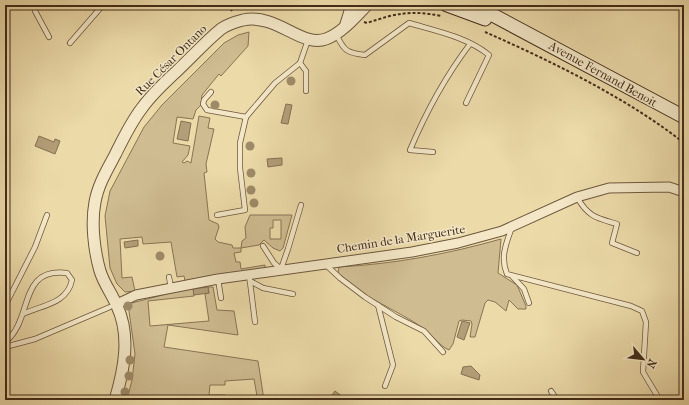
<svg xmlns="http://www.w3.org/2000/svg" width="689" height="405" font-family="'IM FELL French Canon',serif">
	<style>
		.green { fill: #cfbc91; stroke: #887455; fill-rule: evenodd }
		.water { fill: #b29e78; stroke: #857052 }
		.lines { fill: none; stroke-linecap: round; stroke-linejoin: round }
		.service-casing { stroke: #6c573d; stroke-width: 6 }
		.minor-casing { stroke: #6c573d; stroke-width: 11 }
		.tertiary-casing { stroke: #6c573d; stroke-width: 13 }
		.secondary-casing { stroke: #412b19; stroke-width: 15 }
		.path { stroke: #412b19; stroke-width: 2; stroke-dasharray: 3 2; stroke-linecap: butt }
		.service { stroke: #f3e7c7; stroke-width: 4.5 }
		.minor { stroke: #f3e7c7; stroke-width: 9 }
		.tertiary { stroke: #f3e7c7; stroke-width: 11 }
		.secondary { stroke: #f3e7c7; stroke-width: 13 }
		.tree { fill: #9d8a67 }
		.labels { text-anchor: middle; stroke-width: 3; stroke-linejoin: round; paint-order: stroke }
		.street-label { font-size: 12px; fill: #412b19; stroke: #f3e7c7 }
	</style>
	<rect width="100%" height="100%" fill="#ecdaa9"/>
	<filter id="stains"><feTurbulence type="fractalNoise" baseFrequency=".005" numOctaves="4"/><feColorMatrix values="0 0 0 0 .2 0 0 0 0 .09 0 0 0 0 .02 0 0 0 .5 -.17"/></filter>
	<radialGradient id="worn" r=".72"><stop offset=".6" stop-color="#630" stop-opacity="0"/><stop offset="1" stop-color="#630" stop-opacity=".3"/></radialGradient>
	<g class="green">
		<path d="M249,32L248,46L221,76L219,74L202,95L201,105L196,110L193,119L177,117L173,143L190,146L188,155L182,162L184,163L187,161L191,163L199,116L210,118L208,128L214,129L206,164L207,172L204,173L209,220L218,224L219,227L215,239L218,242L232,245L233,248H241L242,241L246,238L245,227L250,215H292L283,248L280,251L273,248L264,240L259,245L241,248V252L234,253L236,262H240L241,269L265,265V269L185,281L184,276L177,277L171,242L143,244L142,237L120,239L122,278L132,277L135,291L125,292L117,284L110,268L105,216L110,191L144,127L162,105L224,43L238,35ZM273,220H281V239H270V228H273Z"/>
		<path d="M501,239L498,273L517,285L526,306V309H518L509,300L506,311L495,302L488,300L485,303L475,337H470L472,324L471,321L462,320L459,321L453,344L449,350C438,345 433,335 423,328C396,309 362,298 338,273L339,267C394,264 448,254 501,239Z"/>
		<path d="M193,287L194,296L148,301L150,326L209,321L205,294L209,293L208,287H213L217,310L234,311L238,335L168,325L164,347L258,361L264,400H260V396H257L254,379L225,381V385H210L209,395H225L226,400H127L132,380L135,354L128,304Z"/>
	</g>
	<g class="water">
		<path d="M286,104L292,105L288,124L281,123Z"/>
		<path d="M181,121L191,123L188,141L177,139Z"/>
		<path d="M39,136L54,142L55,139L60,141L55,154L35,146Z"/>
		<path d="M282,158V165L268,167L267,159Z"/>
		<path d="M138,240V246L125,248L124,242Z"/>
		<path d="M208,287L209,293L194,295L193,289Z"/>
		<path d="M462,321L470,323L464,340L457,337Z"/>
		<path d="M471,366L480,375L479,380L461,374L463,367Z"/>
		<path d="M335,391L347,400H331L329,399Z"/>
	</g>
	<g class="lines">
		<g class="service-casing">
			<g id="service">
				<path d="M36,5L35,11L49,37"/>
				<path d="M336,34C344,51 347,53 365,55L409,23C436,31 467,37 489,55L466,103"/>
				<path d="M70,43L103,5"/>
				<path d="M300,63L306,71V91"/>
				<path d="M211,92L204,100L203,104L207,110L246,117"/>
				<path d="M433,152L410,150C426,112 445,77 470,44"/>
				<path d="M577,197C588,217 597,218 617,224L612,243L637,253"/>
				<path d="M217,215L245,210L240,168V143L246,117L275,83L300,63L308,40"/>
				<path d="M512,227C506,244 500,257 507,274L631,306L642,311L646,322L643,372L658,397L665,400"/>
				<path d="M263,246L274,263L281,269L288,249L301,205"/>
				<path d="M325,264L340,278L365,297L396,317L424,331L443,352"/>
				<path d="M249,274L255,322"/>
				<path d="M512,276L524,289L529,303"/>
				<path d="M169,277L171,288"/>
				<path d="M218,279L221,298"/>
				<path d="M250,281L263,288L293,294"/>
				<path d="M378,305L393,365L385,386"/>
				<path d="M5,306L35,247L47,215"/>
				<path d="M5,342C34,320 17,267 67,273L72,280C67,304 42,305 23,314"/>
				<path d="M5,347L35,339L110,307"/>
				<path d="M551,391L557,400"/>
				<path d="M597,400H602"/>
			</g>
		</g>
		<g class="minor-casing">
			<path id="minor" d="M117,304L136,295L218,279L412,252L458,243L502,231L577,197L609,188L669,187L684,192"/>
		</g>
		<g class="tertiary-casing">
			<g id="tertiary">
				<path d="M346,24L352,5"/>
				<path d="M115,400C124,370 131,336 117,306C112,294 104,284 100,271C94,250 91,223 95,202C98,185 107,170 115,155C123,139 131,122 142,108C152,94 165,82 177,71C192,57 205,42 221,29C228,24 235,22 243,20C277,13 301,48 326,39C342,33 355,17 367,5"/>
			</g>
		</g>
		<g class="secondary-casing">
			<g id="secondary">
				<path d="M447,5L485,19"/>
				<path d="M474,5L684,117"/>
			</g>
		</g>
		<g class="path">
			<path d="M231,11L235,5"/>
			<path d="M364,22L367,23C397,13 410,10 442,16"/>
			<path d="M485,32C551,61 627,98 684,143"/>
		</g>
		<use href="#service" class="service"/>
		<use href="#minor" class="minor"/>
		<use href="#tertiary" class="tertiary"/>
		<use href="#secondary" class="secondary"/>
	</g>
	<g class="tree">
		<circle cx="291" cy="81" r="4.5"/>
		<circle cx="215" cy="105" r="4.5"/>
		<circle cx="250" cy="146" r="4.5"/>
		<circle cx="251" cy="173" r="4.5"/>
		<circle cx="251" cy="190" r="4.5"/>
		<circle cx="254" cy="203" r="4.5"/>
		<circle cx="160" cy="256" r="4.5"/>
		<circle cx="128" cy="306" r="4.5"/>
		<circle cx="130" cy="360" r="4.5"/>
		<circle cx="129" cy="376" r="4.5"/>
		<circle cx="125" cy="392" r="4.5"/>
	</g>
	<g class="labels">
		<g class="street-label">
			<text transform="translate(171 60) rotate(-45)" y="4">Rue César Ontano</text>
			<text transform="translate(603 74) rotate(29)" y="4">Avenue Fernand Benoit</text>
			<text transform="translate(401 239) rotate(-9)" y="4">Chemin de la Marguerite</text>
		</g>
	</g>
	<rect width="689" height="405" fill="none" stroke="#ecdaa9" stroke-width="20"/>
	<rect x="6" y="6" width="677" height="393" fill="none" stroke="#412b19" stroke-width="2"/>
	<rect x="10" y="10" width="669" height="385" fill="none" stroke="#412b19"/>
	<g transform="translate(643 359) rotate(118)" stroke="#f3e7c7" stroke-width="3" paint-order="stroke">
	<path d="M0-3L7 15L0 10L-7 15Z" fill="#412b19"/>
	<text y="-6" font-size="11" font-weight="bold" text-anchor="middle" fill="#412b19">N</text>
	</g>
	<rect width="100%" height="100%" filter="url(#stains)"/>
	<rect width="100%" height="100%" fill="url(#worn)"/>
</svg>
